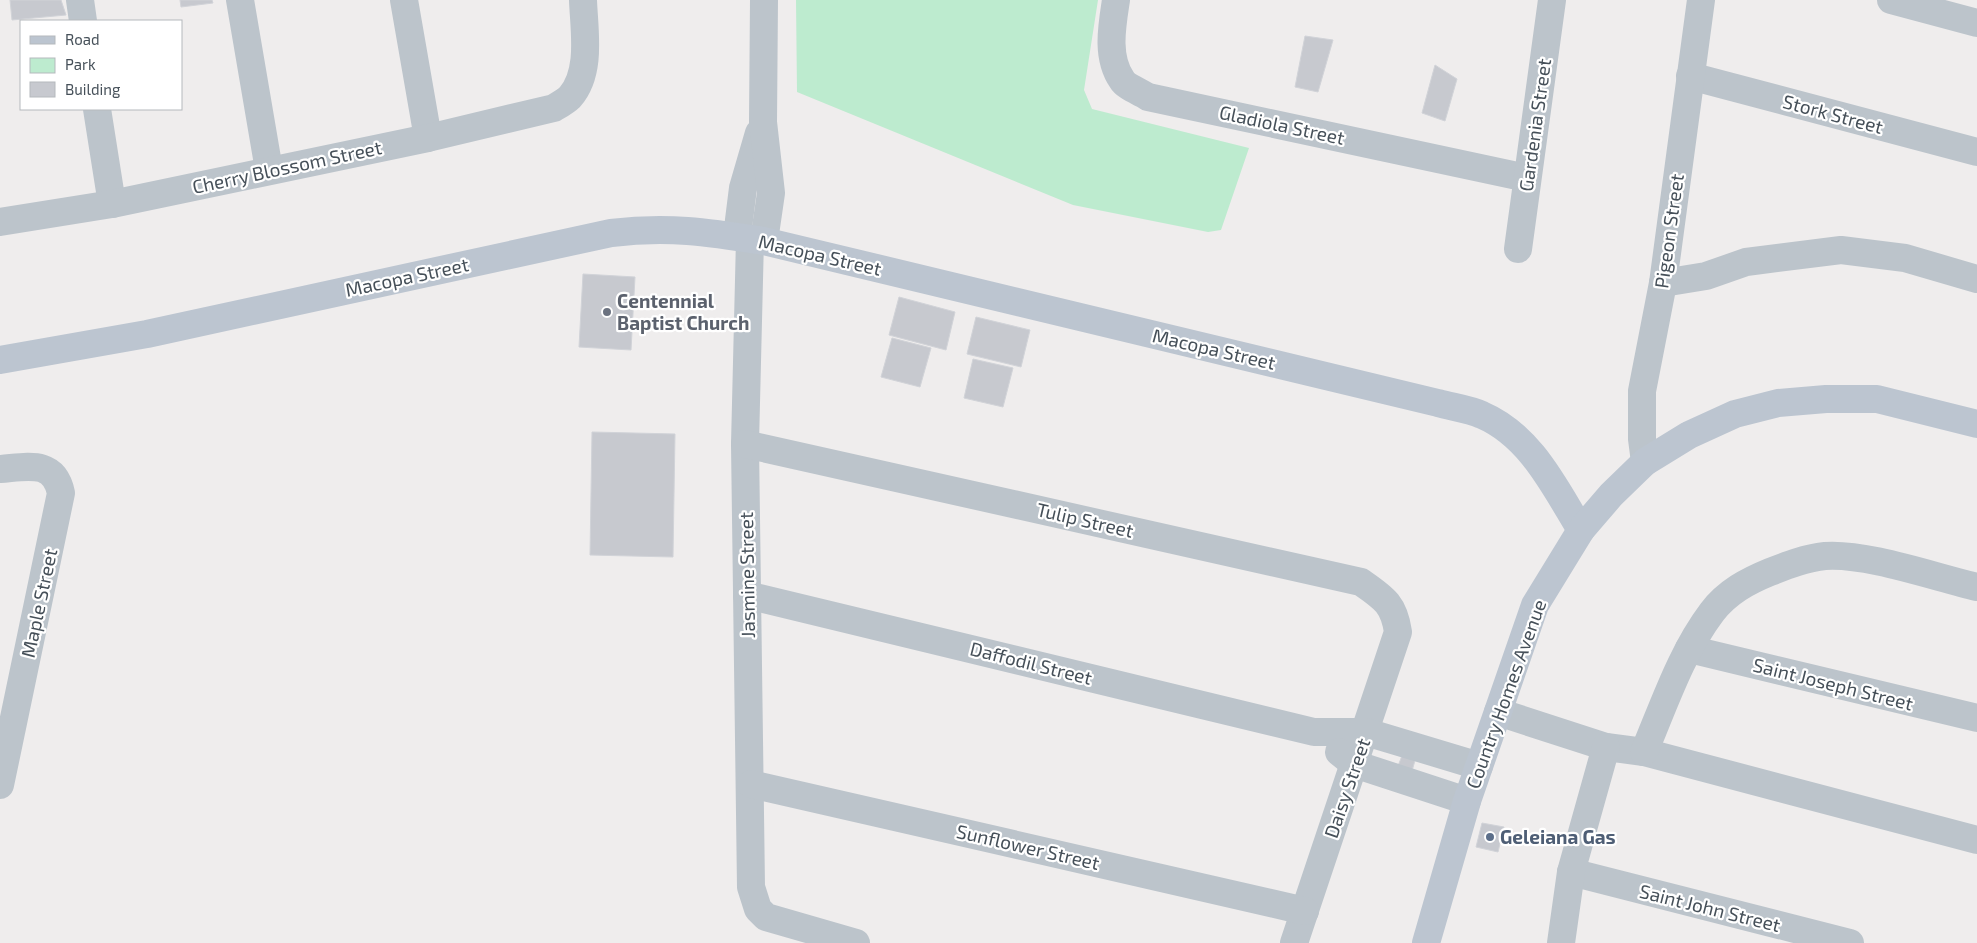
<svg xmlns="http://www.w3.org/2000/svg" width="1977" height="943" font-family="'Exo 2',sans-serif">
	<style>
		.green { fill: #bdebcf }
		.building { fill: #c7c9cf; stroke: #d1d3d8 }
		.lines { fill: none; stroke-linecap: round; stroke-linejoin: round }
		.street { stroke: #bcc4cb; stroke-width: 28 }
		.secondary { stroke: #bcc5d0; stroke-width: 28 }
		.worship-dot { fill: #6b7280; stroke: #fff; stroke-width: 2 }
		.service-dot { fill: #5c6f8a; stroke: #fff; stroke-width: 2 }
		.labels { text-anchor: middle; stroke-width: 4.5; stroke-linejoin: round; paint-order: stroke }
		.street-label { font-size: 19px; fill: #465059; stroke: #fff }
		.worship-label { font-size: 19px; font-weight: bold; fill: #5b616d; stroke: #fff; text-anchor: start }
		.service-label { font-size: 19px; font-weight: bold; fill: #4e5e75; stroke: #fff; text-anchor: start }
	</style>
	<rect width="100%" height="100%" fill="#efeded"/>
	<path class="green" d="M796,0H1098L1084,90L1092,109L1249,148L1221,230L1208,232L1073,205L797,92Z"/>
	<g class="building">
		<path d="M10,0H61L66,15L12,20Z"/>
		<path d="M180,0H212L213,3L181,7Z"/>
		<path d="M1305,36L1333,40L1318,92L1295,87Z"/>
		<path d="M1435,65L1457,79L1445,121L1422,113Z"/>
		<path d="M583,274L635,277L631,350L579,347Z"/>
		<path d="M899,297L955,312L946,350L889,335Z"/>
		<path d="M976,317L1030,330L1021,367L967,354Z"/>
		<path d="M892,338L931,348L920,387L881,377Z"/>
		<path d="M973,359L1013,368L1003,407L964,398Z"/>
		<path d="M592,432L675,434L673,557L590,555Z"/>
		<path d="M1403,753L1416,757L1412,771L1398,766Z"/>
		<path d="M1482,823L1504,827L1498,852L1476,847Z"/>
	</g>
	<g class="lines">
		<g class="street">
			<path d="M80,0L83,21"/>
			<path d="M240,0L269,170"/>
			<path d="M404,0L428,138"/>
			<path d="M1116,0C1112,26 1106,57 1122,80C1126,87 1141,92 1148,97L1527,178"/>
			<path d="M1891,0L1977,23"/>
			<path d="M1690,76L1977,152"/>
			<path d="M97,109L112,204"/>
			<path d="M0,222L112,204L428,138L554,108C559,105 566,101 570,97C592,72 584,30 583,0"/>
			<path d="M737,236L743,188L759,133"/>
			<path d="M750,239L745,444L751,887L758,909L766,917L856,943"/>
			<path d="M764,241L771,193L763,122L764,0"/>
			<path d="M1518,249L1552,0"/>
			<path d="M1663,283L1706,276L1746,262L1841,250L1905,258L1977,279"/>
			<path d="M745,444L1361,582C1384,598 1394,604 1398,632L1294,943"/>
			<path d="M1645,462L1642,439V391L1663,283L1701,0"/>
			<path d="M0,469C27,467 54,459 61,493L0,785"/>
			<path d="M747,595L1314,732H1366L1479,766"/>
			<path d="M1689,649L1977,718"/>
			<path d="M1498,712L1606,747L1644,752L1977,840"/>
			<path d="M1339,752L1354,764L1467,801"/>
			<path d="M1644,752C1664,705 1681,653 1712,612C1727,592 1748,581 1770,572C1788,565 1806,558 1825,556C1867,553 1934,577 1977,587"/>
			<path d="M751,784L1305,911"/>
			<path d="M1571,872L1850,943"/>
			<path d="M1561,943L1571,872L1606,747"/>
		</g>
		<g class="secondary">
			<path d="M0,360L147,334L611,233C668,226 707,232 764,241L1438,403C1452,407 1469,409 1482,415C1531,436 1555,488 1581,530"/>
			<path d="M1426,943L1467,801L1535,605L1581,530L1611,495L1645,462L1689,435L1735,414L1778,403L1826,399H1877L1977,424"/>
		</g>
	</g>
	<circle class="worship-dot" cx="607" cy="312" r="5"/>
	<circle class="service-dot" cx="1490" cy="837" r="5"/>
	<g class="labels">
		<g class="street-label">
			<text transform="translate(1833 114) rotate(15)" y="7">Stork Street</text>
			<text transform="translate(1282 125) rotate(12)" y="7">Gladiola Street</text>
			<text transform="translate(1535 125) rotate(-82)" y="7">Gardenia Street</text>
			<text transform="translate(287 167) rotate(-12)" y="7">Cherry Blossom Street</text>
			<text transform="translate(1669 231) rotate(-82)" y="7">Pigeon Street</text>
			<text transform="translate(820 255) rotate(13)" y="7">Macopa Street</text>
			<text transform="translate(407 277) rotate(-12)" y="7">Macopa Street</text>
			<text transform="translate(1214 349) rotate(13)" y="7">Macopa Street</text>
			<text transform="translate(1085 520) rotate(13)" y="7">Tulip Street</text>
			<text transform="translate(747 575) rotate(-91)" y="7">Jasmine Street</text>
			<text transform="translate(39 603) rotate(-78)" y="7">Maple Street</text>
			<text transform="translate(1031 663) rotate(14)" y="7">Daffodil Street</text>
			<text transform="translate(1833 684) rotate(14)" y="7">Saint Joseph Street</text>
			<text transform="translate(1506 694) rotate(-70)" y="7">Country Homes Avenue</text>
			<text transform="translate(1347 788) rotate(-71)" y="7">Daisy Street</text>
			<text transform="translate(1028 847) rotate(13)" y="7">Sunflower Street</text>
			<text transform="translate(1710 908) rotate(14)" y="7">Saint John Street</text>
		</g>
		<g class="worship-label">
			<text x="617" y="308">Centennial<tspan x="617" dy="22">Baptist Church</tspan></text>
		</g>
		<g class="service-label">
			<text x="1500" y="844">Geleiana Gas</text>
		</g>
	</g>
	<rect x="20" y="20" width="162" height="90" fill="#ffffff" stroke="#b5b9bd"/>
	<rect x="30" y="36" width="25" height="8" fill="#bcc5d0" stroke="#b5b9bd"/>
	<text x="65" y="45" font-size="15" fill="#465059">Road</text>
	<rect x="30" y="58" width="25" height="15" fill="#bdebcf" stroke="#b5b9bd"/>
	<text x="65" y="70" font-size="15" fill="#465059">Park</text>
	<rect x="30" y="82" width="25" height="15" fill="#c7c9cf" stroke="#b5b9bd"/>
	<text x="65" y="95" font-size="15" fill="#465059">Building</text>
</svg>
